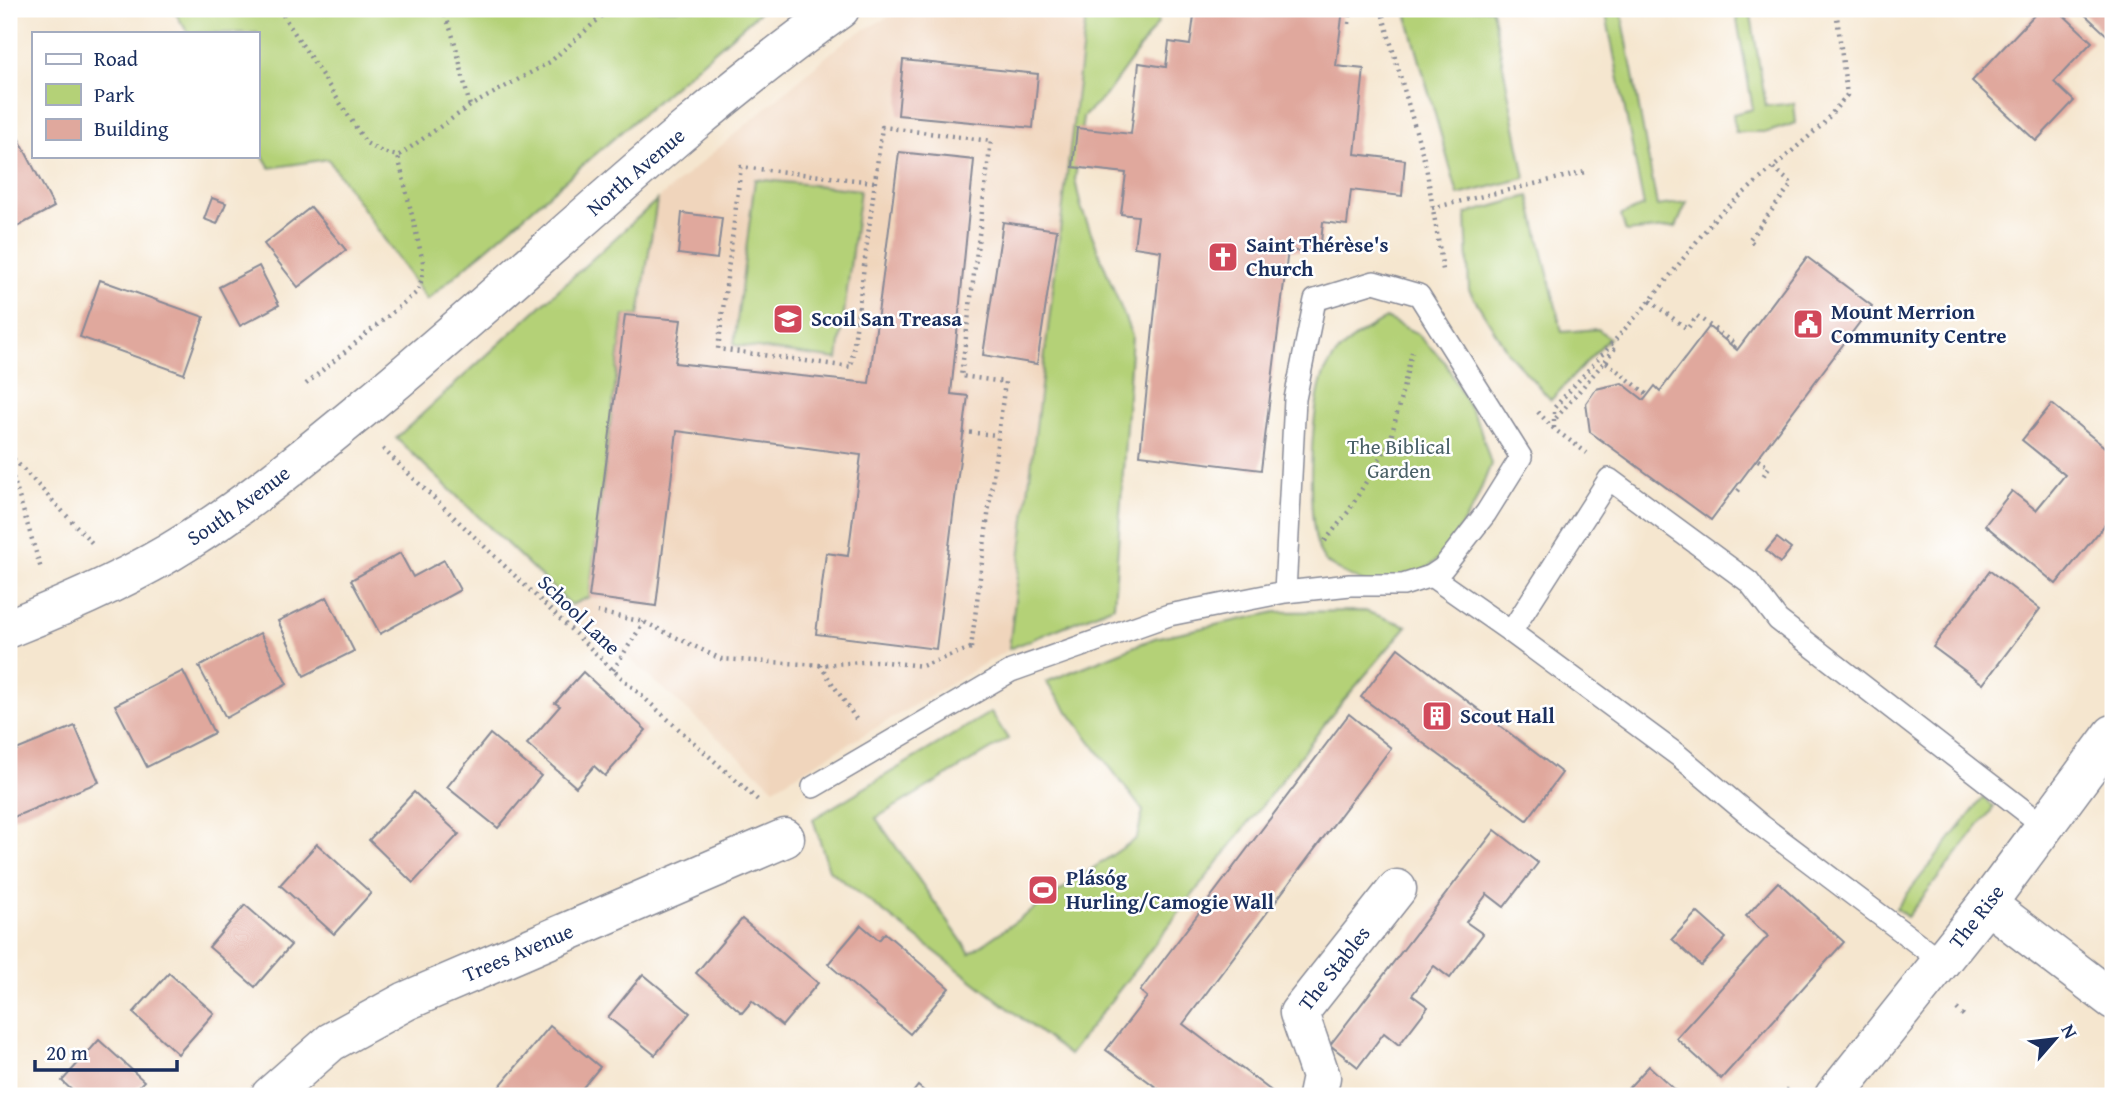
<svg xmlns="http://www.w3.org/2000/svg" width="2122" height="1105" font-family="'Gentium Book Plus',serif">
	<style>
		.built { fill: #f0d5bc }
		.green { fill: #b4d177; stroke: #68806a; stroke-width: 2 }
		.building { fill: #e0a89d }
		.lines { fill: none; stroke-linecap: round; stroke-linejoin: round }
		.service-casing { stroke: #888a96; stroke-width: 24 }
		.minor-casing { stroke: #888a96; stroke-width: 41 }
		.path { stroke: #888a96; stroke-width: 4.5; stroke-dasharray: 2 5; stroke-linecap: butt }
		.service { stroke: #fff; stroke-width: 21 }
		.minor { stroke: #fff; stroke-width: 38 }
		.labels { text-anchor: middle; stroke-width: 5; stroke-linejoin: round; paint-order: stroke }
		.street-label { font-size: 21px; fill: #1b2f5e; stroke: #fff }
		.poi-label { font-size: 21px; font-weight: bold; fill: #1b2f5e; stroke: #fff; text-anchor: start }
		.park-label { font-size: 21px; fill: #496066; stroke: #fff }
	</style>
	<rect width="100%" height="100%" fill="#fff"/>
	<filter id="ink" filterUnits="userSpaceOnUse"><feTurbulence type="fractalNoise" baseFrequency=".0143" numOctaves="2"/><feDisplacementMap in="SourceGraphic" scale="14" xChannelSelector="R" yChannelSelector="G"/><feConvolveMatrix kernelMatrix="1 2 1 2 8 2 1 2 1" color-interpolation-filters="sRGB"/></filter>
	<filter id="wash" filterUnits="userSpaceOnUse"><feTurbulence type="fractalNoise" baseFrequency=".00686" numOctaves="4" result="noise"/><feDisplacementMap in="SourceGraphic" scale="28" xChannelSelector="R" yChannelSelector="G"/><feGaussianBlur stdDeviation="1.57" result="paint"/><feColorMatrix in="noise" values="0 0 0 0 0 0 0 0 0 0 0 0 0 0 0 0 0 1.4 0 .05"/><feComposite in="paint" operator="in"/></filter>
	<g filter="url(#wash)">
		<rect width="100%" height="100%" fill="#f5e6cf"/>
		<path class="built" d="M903,9H1087L1009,649L774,788L624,654L396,438L657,200L847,39Z"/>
		<g class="green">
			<path d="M173,9H763L427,300L328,159L270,168L257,146V33H188Z"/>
			<path d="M1087,9H1159L1158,23L1105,96L1083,117L1075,180L1081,207L1132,336L1114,606L1009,649Z"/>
			<path d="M1405,9H1492L1525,178L1458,195Z"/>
			<path d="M1605,9H1621L1657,206L1687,202L1676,227L1626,232L1621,215L1644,206Z"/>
			<path d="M1735,9H1750L1766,106L1794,103L1796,123L1768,132H1735L1733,114L1753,109Z"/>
			<path d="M755,179L860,190L838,359L734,345Z"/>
			<path d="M1529,196L1562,332L1598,329L1609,338L1551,400L1509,354L1469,290L1466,214Z"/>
			<path d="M657,200L639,316L624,315L589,597L571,605L396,438Z"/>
			<path d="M1386,318L1416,333L1445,362L1479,425L1491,464L1474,506L1443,555L1417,576L1373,587C1359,579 1338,572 1326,562C1302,540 1311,403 1324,374C1337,346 1361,333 1386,318Z"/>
			<path d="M1365,611L1407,626L1338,707L1069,1055L829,870L813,819L991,712L1008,739L876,818L970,953L1137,838L1143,811L1046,682L1155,638L1276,612Z"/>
			<path d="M1983,798L1994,807L1907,917L1896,908Z"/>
		</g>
		<g id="blocks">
			<g class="building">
				<path d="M1195,9H1343L1336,66L1364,69L1355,154L1405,160L1402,196L1351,190L1347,225L1323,222L1320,253L1288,250L1261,470L1140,455L1161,251L1134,247L1138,216L1121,214L1126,173L1073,167L1077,128L1131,134L1139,63L1166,67L1169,42L1190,45Z"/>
				<path d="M2040,9H2057L2092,42L2054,82L2074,101L2036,141L1972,81Z"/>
				<path d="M2079,9H2113V41Z"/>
				<path d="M903,60L1038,74L1033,128L898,115Z"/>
				<path d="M9,120L54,207L9,231Z"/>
				<path d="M899,152L974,160L951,394L968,396L936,649L816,634L826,553L848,556L861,455L677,431L656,606L589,597L625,315L681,320L675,363L869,383Z"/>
				<path d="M212,198L226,203L217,224L204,219Z"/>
				<path d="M311,207L346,250L298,287L264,244Z"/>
				<path d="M682,213L722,218L717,259L678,254Z"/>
				<path d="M1003,222L1057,230L1037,364L983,355Z"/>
				<path d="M1807,257L1872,306L1711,520L1590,432L1586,403L1596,389L1622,383L1644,400L1655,386L1660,391L1709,327L1737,350Z"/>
				<path d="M259,266L279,305L240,326L219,287Z"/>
				<path d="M100,280L204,317L184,374L80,337Z"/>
				<path d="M2052,404L2113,454V515L2056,584L1985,525L2012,491L2036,510L2065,475L2022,440Z"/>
				<path d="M1777,538L1791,549L1780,563L1766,551Z"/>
				<path d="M400,553L413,577L444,560L460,590L380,634L351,580Z"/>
				<path d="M1990,571L2040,609L1983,684L1933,647Z"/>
				<path d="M327,597L354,651L304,676L278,621Z"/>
				<path d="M260,633L287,684L226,718L199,667Z"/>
				<path d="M1398,648L1562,773L1527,820L1361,697Z"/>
				<path d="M183,671L214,733L147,767L115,705Z"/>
				<path d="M583,672L646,730L605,776L594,766L576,787L527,744L560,706L555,703Z"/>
				<path d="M1349,714L1391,748L1183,1024L1278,1096H1168L1106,1050L1147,997L1140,991Z"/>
				<path d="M75,726L99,782L9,819V753Z"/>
				<path d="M490,734L541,776L498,828L447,787Z"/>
				<path d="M414,792L459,834L413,883L369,840Z"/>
				<path d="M1495,830L1538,863L1504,907L1487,894L1466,922L1483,934L1450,978L1434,966L1412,995L1428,1007L1399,1045L1384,1033L1358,1067L1330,1045Z"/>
				<path d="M317,844L371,893L334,934L280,885Z"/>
				<path d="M1778,882L1844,942L1721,1079L1676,1038L1768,936L1746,916Z"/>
				<path d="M245,905L291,945L255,987L209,947Z"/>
				<path d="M1697,912L1726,938L1701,966L1672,939Z"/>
				<path d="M742,919L818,983L782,1026L752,1001L742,1013L696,973Z"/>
				<path d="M861,925L879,940L885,933L949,988L910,1034L828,964Z"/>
				<path d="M169,973L214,1013L178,1054L133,1013Z"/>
				<path d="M643,974L690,1013L655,1055L608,1017Z"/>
				<path d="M550,1026L600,1067L576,1096H498L494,1093Z"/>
				<path d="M99,1040L144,1081L130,1096H78L62,1081Z"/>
				<path d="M1649,1066L1682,1096H1621Z"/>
				<path d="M918,1086L930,1096H910Z"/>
			</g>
		</g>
	</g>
	<g filter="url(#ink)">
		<use href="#blocks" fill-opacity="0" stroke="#888a96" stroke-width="2"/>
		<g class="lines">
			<g class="service-casing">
				<g id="service">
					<path d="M1431,576L1511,632"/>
					<path d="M813,787L1011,671L1169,615L1285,592L1350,585H1403L1431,576L1443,568L1486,513L1521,457L1419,295L1374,282L1315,300L1295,399L1285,592"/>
					<path d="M1941,961L1762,826L1679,756L1511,632L1609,479L1749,582L1778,620L2044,826"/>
				</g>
			</g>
			<g class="minor-casing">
				<g id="minor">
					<path id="s1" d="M9,628C67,605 132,577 185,543C251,502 310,452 370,403C528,273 673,127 840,9"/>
					<path d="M1987,904L2113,1000"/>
					<path id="s2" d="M270,1096L331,1042L406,1001L785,838"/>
					<path id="s3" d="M1317,1096L1321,1077L1299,1013L1397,889"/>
					<path id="s4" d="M1834,1096L1987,904L2113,734"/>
				</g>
			</g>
			<g class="path">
				<path d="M279,9L366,143L382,152L398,156L470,106L550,62L610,9"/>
				<path d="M442,9C457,39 461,73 470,106"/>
				<path d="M1381,9L1426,166L1443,270"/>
				<path d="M1349,24L1351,9"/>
				<path d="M874,182L741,167L718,349L851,367L882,127L991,141L961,376L1005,382L971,648"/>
				<path d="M1432,208L1585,172"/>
				<path d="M1753,243L1749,240L1792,184L1773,168"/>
				<path d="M1650,301L1687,329L1697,316L1736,345L1734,347"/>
				<path d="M1605,361L1616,347"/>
				<path d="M306,384L417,292L422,279L423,262L398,156"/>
				<path d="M1538,412L1554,429L1587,453"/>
				<path d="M1556,418L1605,361L1648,395"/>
				<path d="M1554,428V408L1650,301L1715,218L1822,125L1847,95L1836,9"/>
				<path d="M963,432L998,435"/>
				<path d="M383,449L613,670L760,802"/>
				<path d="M9,454L94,545"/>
				<path d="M1758,460L1769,467L1762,478"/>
				<path d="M9,464L41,569"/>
				<path d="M1738,491L1742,486"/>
				<path d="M1325,541L1348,512L1390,442L1412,352"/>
				<path d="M597,612L644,622L721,659L820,665L876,661L922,666L971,648"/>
				<path d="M820,665L858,722"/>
				<path d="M613,670L644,622"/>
				<path d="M1957,1009L1965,1017"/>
				<path d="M1783,1096L1791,1086"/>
			</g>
			<use href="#service" class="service"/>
			<use href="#minor" class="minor"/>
		</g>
	</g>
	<defs>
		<g id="church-square" transform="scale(1.575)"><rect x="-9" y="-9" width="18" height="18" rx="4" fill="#d1495b" stroke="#fff"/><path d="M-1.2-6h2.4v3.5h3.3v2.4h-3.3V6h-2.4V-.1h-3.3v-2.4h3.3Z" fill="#fff"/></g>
		<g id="school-square" transform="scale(1.575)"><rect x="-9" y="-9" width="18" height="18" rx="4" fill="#d1495b" stroke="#fff"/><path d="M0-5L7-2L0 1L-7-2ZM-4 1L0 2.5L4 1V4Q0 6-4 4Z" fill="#fff"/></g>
		<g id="civic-square" transform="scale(1.575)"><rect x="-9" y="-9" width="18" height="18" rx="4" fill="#d1495b" stroke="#fff"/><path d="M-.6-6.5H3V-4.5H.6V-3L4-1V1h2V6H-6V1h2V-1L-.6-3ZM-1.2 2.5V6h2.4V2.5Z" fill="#fff"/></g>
		<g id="building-square" transform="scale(1.575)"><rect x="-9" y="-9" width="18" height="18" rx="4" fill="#d1495b" stroke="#fff"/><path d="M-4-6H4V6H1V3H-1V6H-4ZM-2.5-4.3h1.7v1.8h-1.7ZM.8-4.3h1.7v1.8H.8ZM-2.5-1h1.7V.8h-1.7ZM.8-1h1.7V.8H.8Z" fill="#fff"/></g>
		<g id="stadium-square" transform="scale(1.575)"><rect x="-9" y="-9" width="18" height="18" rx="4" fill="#d1495b" stroke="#fff"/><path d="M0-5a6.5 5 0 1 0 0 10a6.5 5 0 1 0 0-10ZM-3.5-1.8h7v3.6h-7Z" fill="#fff"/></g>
	</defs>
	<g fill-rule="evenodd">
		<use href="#church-square" x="1223" y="257"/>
		<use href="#school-square" x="788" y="319"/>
		<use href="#civic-square" x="1808" y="324"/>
		<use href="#building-square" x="1437" y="716"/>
		<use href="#stadium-square" x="1043" y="890"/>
	</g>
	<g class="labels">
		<g class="street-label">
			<text dy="7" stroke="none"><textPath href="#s1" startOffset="780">North Avenue</textPath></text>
			<text dy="7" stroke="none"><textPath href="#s1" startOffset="261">South Avenue</textPath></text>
			<text transform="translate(579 615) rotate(44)" y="7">School Lane</text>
			<text dy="7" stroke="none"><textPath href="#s4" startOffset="229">The Rise</textPath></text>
			<text dy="7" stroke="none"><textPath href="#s2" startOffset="289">Trees Avenue</textPath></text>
			<text dy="7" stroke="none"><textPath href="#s3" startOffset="144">The Stables</textPath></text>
		</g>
		<g class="poi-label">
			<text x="1246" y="252">Saint Thérèse's<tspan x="1246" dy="24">Church</tspan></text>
			<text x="1831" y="319">Mount Merrion<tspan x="1831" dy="24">Community Centre</tspan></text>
			<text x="811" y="326">Scoil San Treasa</text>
			<text x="1460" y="723">Scout Hall</text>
			<text x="1066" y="885">Plásóg<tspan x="1066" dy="24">Hurling/Camogie Wall</tspan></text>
		</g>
		<g class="park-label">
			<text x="1399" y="454">The Biblical<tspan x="1399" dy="24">Garden</tspan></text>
		</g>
	</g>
	<rect width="2122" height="1105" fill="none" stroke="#fff" stroke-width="35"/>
	<rect x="32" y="32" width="228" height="126" fill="#ffffff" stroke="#a4acbf" stroke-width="2"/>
	<rect x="46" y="54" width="35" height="10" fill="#ffffff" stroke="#a4acbf" stroke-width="2"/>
	<text x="94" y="66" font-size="21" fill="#1b2f5e">Road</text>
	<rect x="46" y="84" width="35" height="21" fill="#b4d177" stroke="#a4acbf" stroke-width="2"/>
	<text x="94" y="102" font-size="21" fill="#1b2f5e">Park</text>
	<rect x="46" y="119" width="35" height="21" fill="#e0a89d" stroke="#a4acbf" stroke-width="2"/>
	<text x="94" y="136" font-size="21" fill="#1b2f5e">Building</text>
	<g transform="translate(2055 1039) rotate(62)" stroke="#ffffff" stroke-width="5" paint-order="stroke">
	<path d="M0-5L12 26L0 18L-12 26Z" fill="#1b2f5e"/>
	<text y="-10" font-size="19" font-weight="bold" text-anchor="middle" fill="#1b2f5e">N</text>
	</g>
	<path d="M35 1060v10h142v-10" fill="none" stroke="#1b2f5e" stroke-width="3.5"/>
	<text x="46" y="1060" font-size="21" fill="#1b2f5e" stroke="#ffffff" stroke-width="5" paint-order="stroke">20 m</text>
</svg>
